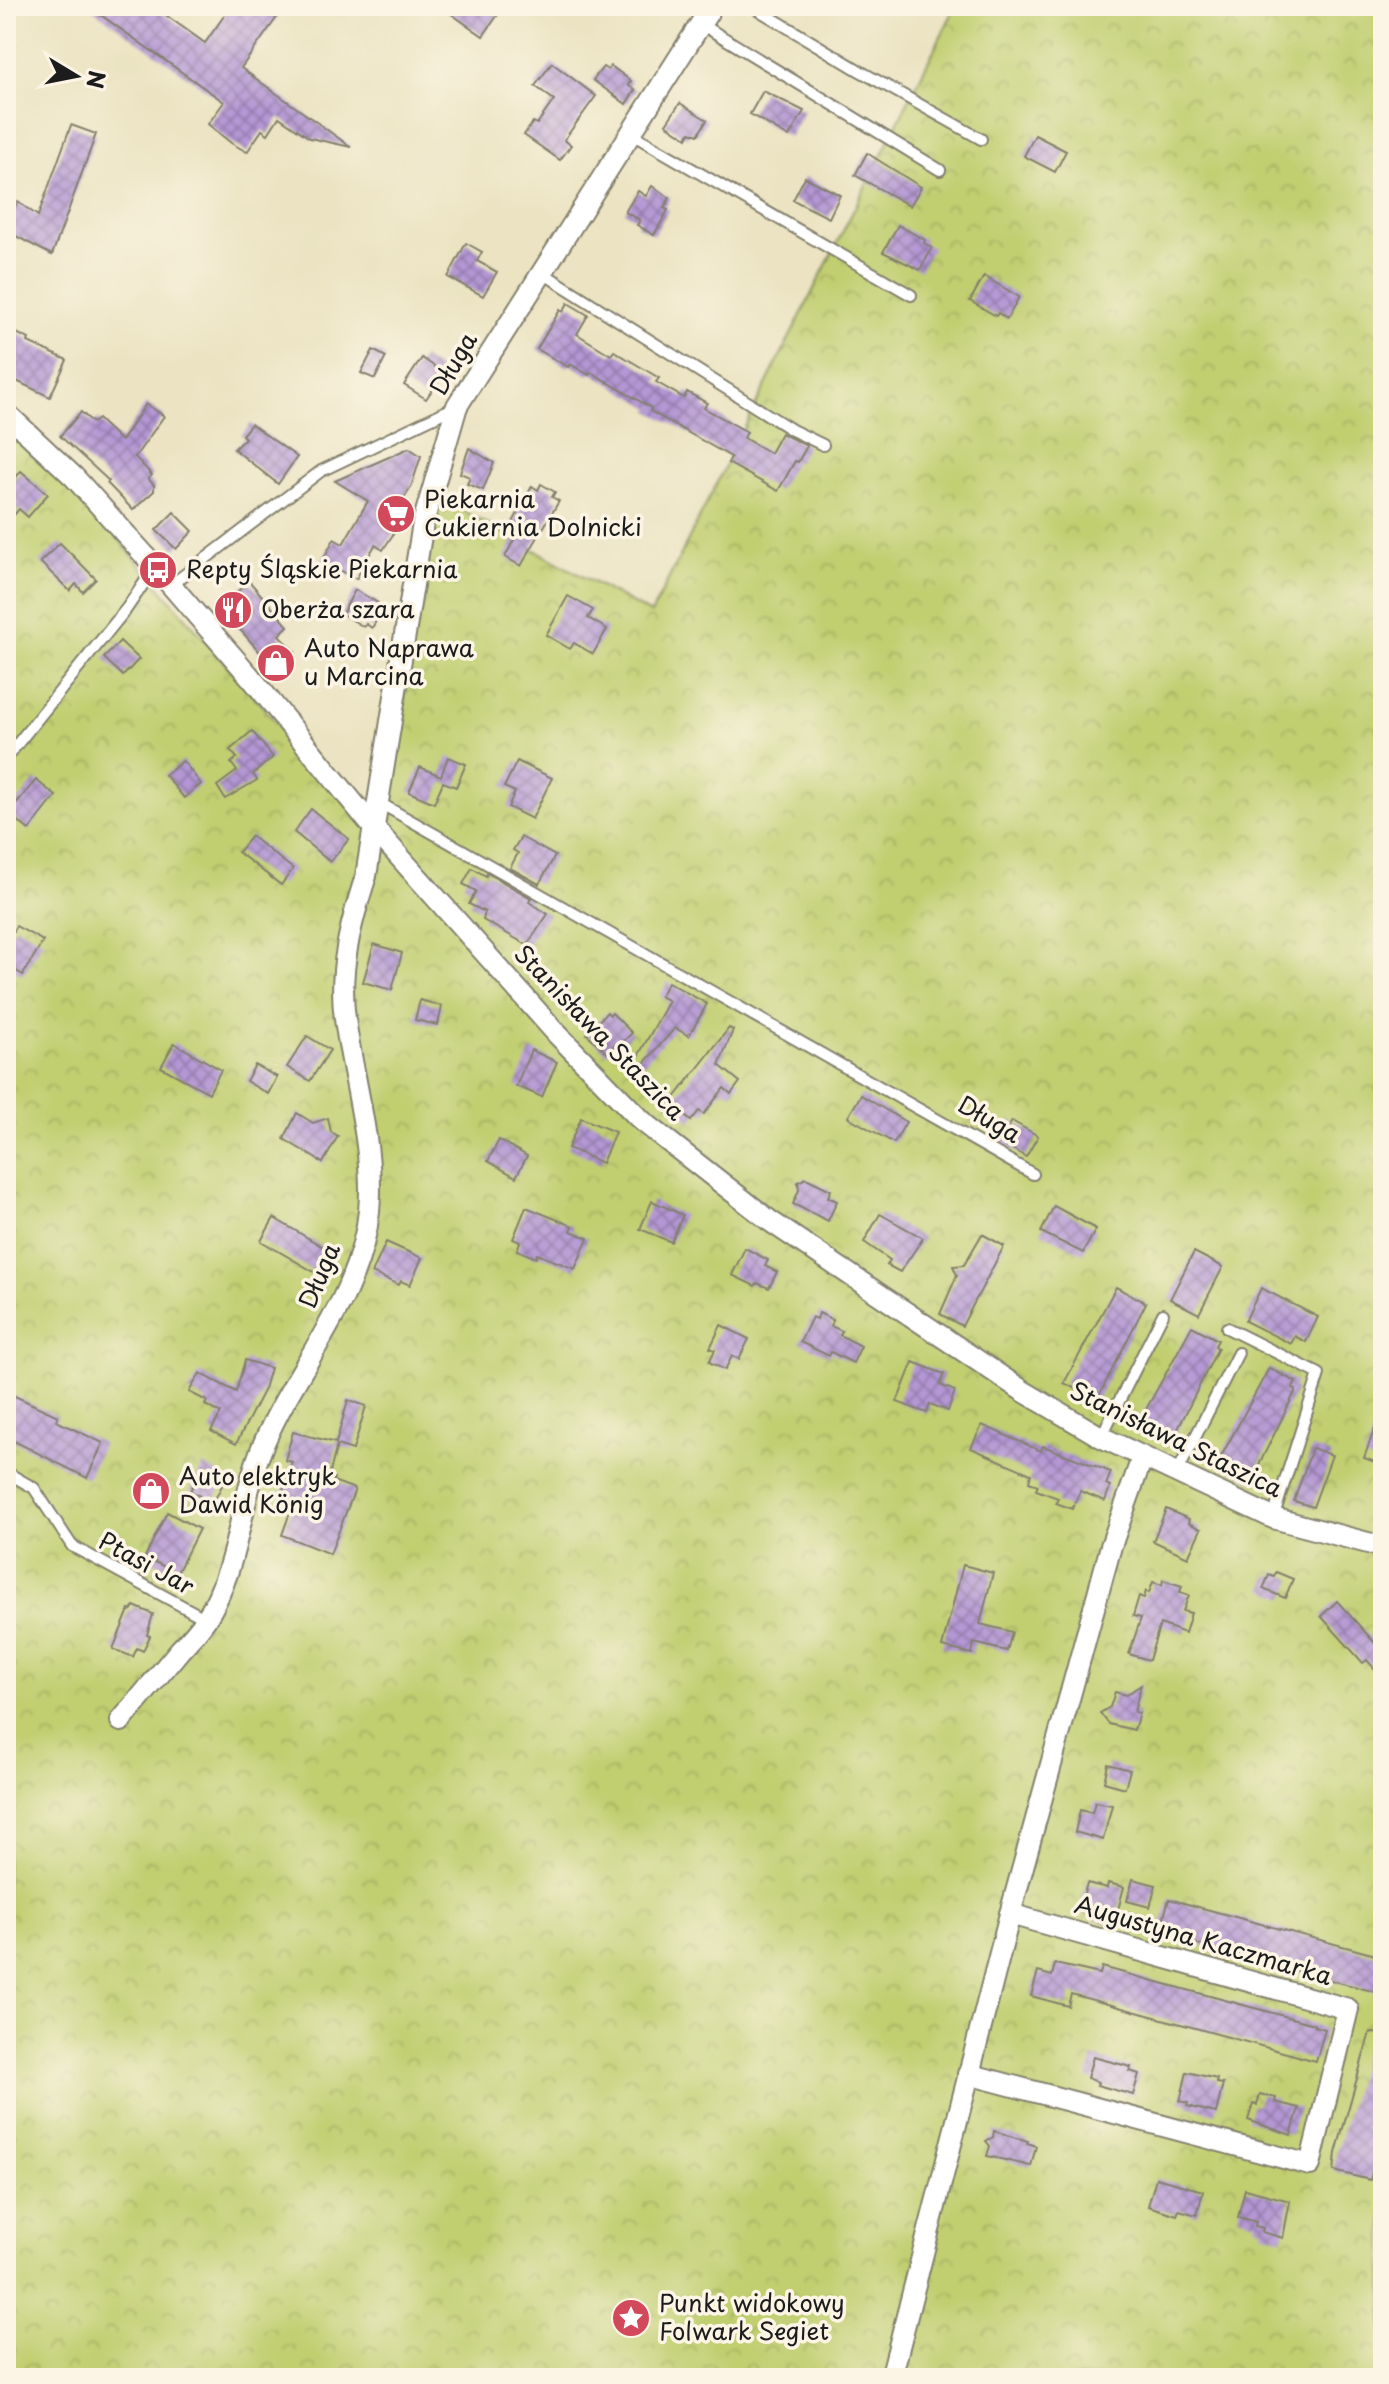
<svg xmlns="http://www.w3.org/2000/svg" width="1389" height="2384" font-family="'Playpen Sans',sans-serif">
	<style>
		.park { fill: url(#park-crowns); stroke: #6e7646; stroke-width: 2 }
		.building { fill: url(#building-cross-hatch) }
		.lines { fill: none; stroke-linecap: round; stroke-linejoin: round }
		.service-casing { stroke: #84806e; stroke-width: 14 }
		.minor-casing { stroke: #84806e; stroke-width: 24 }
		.service { stroke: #fff; stroke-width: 10 }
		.minor { stroke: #fff; stroke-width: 20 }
		.labels { text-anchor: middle; stroke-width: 7; stroke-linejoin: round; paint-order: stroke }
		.street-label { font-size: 24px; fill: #1c1c1c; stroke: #fcf5e5 }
		.poi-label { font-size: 24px; fill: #1c1c1c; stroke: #fcf5e5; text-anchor: start }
	</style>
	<defs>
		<pattern id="park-crowns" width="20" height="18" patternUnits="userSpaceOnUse" patternTransform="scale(2)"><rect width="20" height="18" fill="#c1cf71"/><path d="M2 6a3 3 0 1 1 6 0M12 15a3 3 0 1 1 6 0" fill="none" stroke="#a5b161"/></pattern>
		<pattern id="building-cross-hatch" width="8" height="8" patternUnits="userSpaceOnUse" patternTransform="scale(2)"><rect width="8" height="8" fill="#b497d4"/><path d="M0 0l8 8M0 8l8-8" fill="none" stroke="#927aab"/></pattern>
	</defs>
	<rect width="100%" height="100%" fill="#fcf5e5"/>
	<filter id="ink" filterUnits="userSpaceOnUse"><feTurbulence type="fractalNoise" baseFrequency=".0125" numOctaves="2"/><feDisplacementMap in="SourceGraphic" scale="16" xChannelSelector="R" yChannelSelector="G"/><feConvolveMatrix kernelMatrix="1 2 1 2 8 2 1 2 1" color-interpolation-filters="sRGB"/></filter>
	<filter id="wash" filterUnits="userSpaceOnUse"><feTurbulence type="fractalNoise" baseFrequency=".006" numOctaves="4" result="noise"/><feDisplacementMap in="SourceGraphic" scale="32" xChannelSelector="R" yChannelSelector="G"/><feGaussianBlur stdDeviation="1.8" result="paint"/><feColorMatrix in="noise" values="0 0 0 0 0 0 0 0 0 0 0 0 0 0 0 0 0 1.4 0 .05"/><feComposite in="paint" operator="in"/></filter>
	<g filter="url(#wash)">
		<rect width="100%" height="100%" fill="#ebe3c1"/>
		<path class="park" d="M956,6H1383V2378H6V431L96,513L386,850L420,571L438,497L651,614Z"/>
		<g id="blocks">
			<g class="building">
				<path d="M88,6H153L205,43L231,6H285L241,68L351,147L310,138L279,117L268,134L262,130L247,152L231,143L208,124L224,102Z"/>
				<path d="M440,6H504L483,36Z"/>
				<path d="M552,63L596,96L564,140L571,145L560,160L524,135L533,122L537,124L554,100L535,86Z"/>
				<path d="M611,66L631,81L628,85L635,90L626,104L593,80L603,67L608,70Z"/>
				<path d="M763,91L804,111L789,137L750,114Z"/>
				<path d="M680,103L707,120L698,135L690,132L687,138L666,124Z"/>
				<path d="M71,125L96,134L52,255L16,236L6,249V218L18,202L38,216Z"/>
				<path d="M1035,135L1066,151L1055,172L1024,156Z"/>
				<path d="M867,153L921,187L910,206L855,175Z"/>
				<path d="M805,177L840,195L829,218L793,200Z"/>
				<path d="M652,186L670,198L664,208L668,210L654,235L637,225L640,220L625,212L638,191L646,196Z"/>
				<path d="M898,225L925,240L924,243L932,248L920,270L883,252Z"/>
				<path d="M466,243L482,252L477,261L497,272L483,296L448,277Z"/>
				<path d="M984,276L1019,297L1007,319L998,313L996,316L970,301Z"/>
				<path d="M568,303L588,315L577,334L611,355L614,351L659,378L656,382L684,398L687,392L707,403L704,408L747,432L744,438L770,453L781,433L807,446L798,462L795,461L778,491L728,463L731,457L650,411L651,408L591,372L589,375L570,364L568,367L537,349L560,310L563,312Z"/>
				<path d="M6,328L29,339L28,342L67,360L50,397L6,376Z"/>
				<path d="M373,350L386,357L375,379L361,373Z"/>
				<path d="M422,358L444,373L426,399L404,385Z"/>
				<path d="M146,404L164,416L135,457L152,475L148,479L154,485V491L133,510L107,483L109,481L60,436L81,412L93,423L98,419L121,441Z"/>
				<path d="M251,424L297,457L278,484L234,449L245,438L242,435Z"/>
				<path d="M409,448L421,456L411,487L403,500L409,505L392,531L394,533L383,550L375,545L356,579L322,561L334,539L343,544L368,501L335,481Z"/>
				<path d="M469,448L494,463L483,490L467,484L470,477L460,473Z"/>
				<path d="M21,471L48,494L28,517L19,509L14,515L6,508V489Z"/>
				<path d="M541,484L555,492L552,497L559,501L521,566L505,557L518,532L510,528L532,486L538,490Z"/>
				<path d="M174,512L193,531L176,549L156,530Z"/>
				<path d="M60,543L96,579L83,592L76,584L70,591L40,562Z"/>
				<path d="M249,581L288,626L279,635L295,652L276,670L220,607Z"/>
				<path d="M355,590L378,603L374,611L380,614L372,628L366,624L364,627L342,614Z"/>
				<path d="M568,596L593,610L588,618L607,629L593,654L574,643L570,649L546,635Z"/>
				<path d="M120,641L139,659L123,676L104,658Z"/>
				<path d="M252,731L273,757L253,774L257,780L225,799L217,786L237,771L231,763L237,758L230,750Z"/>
				<path d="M448,757L466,764L456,787L443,782L434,803L409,792L420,767L441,776Z"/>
				<path d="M183,761L201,784L184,798L165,775Z"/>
				<path d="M517,761L552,778L532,819L508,807L515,792L504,787Z"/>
				<path d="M36,780L56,796L29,830L8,813Z"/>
				<path d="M311,809L349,839L330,862L294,832Z"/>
				<path d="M251,836L293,869L281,885L238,852Z"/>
				<path d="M521,837L555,856L539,884L510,868L518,853L513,850Z"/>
				<path d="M472,868L486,876L487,873L531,898L529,902L548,914L527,945L483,920L485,912L469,904L476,891L463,884Z"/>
				<path d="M16,926L43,941L23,975L6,965V943Z"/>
				<path d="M374,944L402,953L392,990L363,982Z"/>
				<path d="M668,982L707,1004L689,1036L675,1028L639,1069L633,1065L669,1001L660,996Z"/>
				<path d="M420,1000L442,1006L438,1025L415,1020Z"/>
				<path d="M607,1012L610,1015L612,1013L632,1033L619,1046L616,1043L607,1053L587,1034Z"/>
				<path d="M729,1028L733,1030L719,1065L740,1082L731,1094L724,1088L704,1114L699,1111L691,1121L670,1104Z"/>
				<path d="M307,1036L330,1050L310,1081L287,1067Z"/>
				<path d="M174,1043L221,1070L209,1093L161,1067Z"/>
				<path d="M531,1050L557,1062L542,1097L516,1086Z"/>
				<path d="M255,1065L277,1077L268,1094L246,1081Z"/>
				<path d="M861,1095L906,1122L894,1143L848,1117Z"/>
				<path d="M297,1113L313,1123L328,1118L331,1132L338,1136L323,1163L284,1139Z"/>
				<path d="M581,1118L615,1132L602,1163L568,1148Z"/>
				<path d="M1012,1121L1038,1136L1026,1157L1000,1142Z"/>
				<path d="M499,1140L527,1156L516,1177L488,1161Z"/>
				<path d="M806,1178L831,1190L828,1197L837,1201L828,1221L793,1204L799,1190L798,1182Z"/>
				<path d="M652,1201L683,1215L671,1242L640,1229Z"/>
				<path d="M1054,1206L1096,1229L1083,1253L1041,1232Z"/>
				<path d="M526,1207L573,1226L571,1231L588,1238L575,1269L537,1254L536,1258L517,1250L520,1242L513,1239Z"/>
				<path d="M880,1214L923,1238L900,1272L887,1265L890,1260L864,1242Z"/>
				<path d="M274,1218L328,1250L316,1273L261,1241Z"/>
				<path d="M982,1234L1004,1246L962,1326L940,1314L957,1275L953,1266L964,1265Z"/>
				<path d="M386,1242L422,1258L410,1285L401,1281L399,1285L372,1273Z"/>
				<path d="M745,1248L768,1260L765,1266L777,1272L769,1288L757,1283L755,1286L732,1275Z"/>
				<path d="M1194,1252L1223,1267L1199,1314L1170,1299Z"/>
				<path d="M1116,1287L1146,1303L1097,1400L1064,1383Z"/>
				<path d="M1261,1288L1318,1317L1306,1342L1295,1336L1291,1344L1245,1321Z"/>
				<path d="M819,1313L833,1320L831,1326L842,1331L840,1335L861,1346L853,1363L831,1352L829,1356L800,1342L812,1317L817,1319Z"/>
				<path d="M721,1325L749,1339L739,1359L732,1356L725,1370L709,1362L715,1350L710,1348Z"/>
				<path d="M1192,1326L1218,1340L1215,1346L1218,1348L1173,1439L1139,1422Z"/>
				<path d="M245,1360L270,1368L264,1389L236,1444L211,1431L221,1413L205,1405L207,1401L189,1392L200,1373L236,1392Z"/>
				<path d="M913,1362L944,1374L940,1385L955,1391L948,1411L930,1404L927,1413L897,1402Z"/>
				<path d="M1269,1368L1296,1382L1293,1388L1296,1390L1251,1481L1217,1464Z"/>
				<path d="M6,1392L58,1416L56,1421L103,1443L87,1478L6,1437Z"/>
				<path d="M348,1400L366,1406L353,1450L337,1445L329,1476L334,1478L333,1481L355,1489L330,1554L282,1535L294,1501L281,1496L292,1462L285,1460L293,1432L336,1443Z"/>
				<path d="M1381,1411H1383V1465L1364,1458Z"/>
				<path d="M982,1425L1041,1451L1043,1446L1111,1472L1106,1485L1110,1487L1105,1501L1080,1491L1072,1509L1056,1503L1058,1498L1036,1490L1038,1485L1029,1482L1031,1474L971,1448Z"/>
				<path d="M1312,1448L1332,1455L1313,1507L1294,1501Z"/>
				<path d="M203,1465L226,1478L213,1503L190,1491Z"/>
				<path d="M1166,1509L1189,1519L1188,1523L1201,1529L1188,1557L1153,1541Z"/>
				<path d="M167,1512L199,1529L177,1573L145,1557Z"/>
				<path d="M963,1565L993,1573L980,1624L1012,1632L1007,1651L974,1643L972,1654L942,1647Z"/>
				<path d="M1276,1572L1293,1579L1285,1598L1263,1589L1269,1575L1274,1577Z"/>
				<path d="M1163,1580L1182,1586L1180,1592L1189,1595L1183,1611L1191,1613L1185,1633L1160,1624L1149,1660L1129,1654L1141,1618L1133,1616L1139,1596L1144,1598L1146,1591L1149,1593L1153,1582L1162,1585Z"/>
				<path d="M1337,1601L1383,1652V1678L1367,1660L1363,1663L1321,1616Z"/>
				<path d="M134,1606L153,1614L147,1635L150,1636L143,1651L137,1648L133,1657L113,1649L129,1610L131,1611Z"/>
				<path d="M1141,1685L1134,1712L1139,1713L1134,1730L1109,1724L1100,1713L1110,1707L1115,1692L1126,1695Z"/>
				<path d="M1108,1764L1130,1770L1125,1788L1104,1782Z"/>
				<path d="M1095,1802L1112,1805L1103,1840L1075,1832L1080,1810L1092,1813Z"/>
				<path d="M1133,1879L1156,1885L1150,1907L1127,1901Z"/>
				<path d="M1087,1883L1107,1888L1108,1883L1124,1887L1114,1925L1092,1919L1093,1915L1079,1911Z"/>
				<path d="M1169,1899L1383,1957V1994L1159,1934Z"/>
				<path d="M1055,1964L1100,1974L1102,1967L1314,2024V2026L1325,2029L1316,2061L1071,1994L1068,2006L1031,1996L1038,1972L1052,1976Z"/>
				<path d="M1370,2032L1383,2035V2157L1378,2170L1373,2169L1370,2180L1334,2171L1336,2153Z"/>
				<path d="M1093,2057L1131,2067L1130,2071L1139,2074L1133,2095L1097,2085L1098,2082L1087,2078Z"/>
				<path d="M1187,2072L1217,2079L1216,2083L1223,2084L1216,2113L1187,2106L1188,2103L1180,2101Z"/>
				<path d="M1260,2094L1276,2098L1275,2102L1299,2108L1291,2135L1248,2120L1253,2104L1257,2105Z"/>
				<path d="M994,2131L1028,2141L1027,2143L1036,2146L1031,2166L987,2156L990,2146L986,2141L993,2137Z"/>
				<path d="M1156,2178L1203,2191L1197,2215L1179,2210L1177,2215L1148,2206Z"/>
				<path d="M1245,2189L1290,2201L1283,2238L1262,2232L1263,2228L1255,2226L1256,2222L1238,2217Z"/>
			</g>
		</g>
	</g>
	<g filter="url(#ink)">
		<use href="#blocks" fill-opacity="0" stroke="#84806e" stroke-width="2"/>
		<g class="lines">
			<g class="service-casing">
				<g id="service">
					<path d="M752,6L860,71L981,139"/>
					<path d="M701,24L940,170"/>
					<path d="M630,133L911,295"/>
					<path d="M543,273L792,430L823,445"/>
					<path d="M171,585L321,471L455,407"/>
					<path d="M6,758L127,608L155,567"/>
					<path d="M378,802L1033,1174"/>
					<path d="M1227,1328L1319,1374L1273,1518"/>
					<path d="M1101,1437L1163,1314"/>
					<path d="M6,1472L34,1488L72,1546L206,1619"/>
					<path d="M1176,1475L1238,1353"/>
				</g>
			</g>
			<g class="minor-casing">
				<g id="minor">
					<path d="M6,413L74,477L158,570L253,680L373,827L558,1035L641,1120L770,1221L1023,1391L1101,1437L1273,1518L1383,1547"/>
					<path d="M121,1721C140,1698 160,1674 179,1651C188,1641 199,1630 206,1619C237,1570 239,1511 258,1458C289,1373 360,1304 369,1211C375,1150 353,1079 345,1019C338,970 351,922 366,876L423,523L457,406L712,6"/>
					<path d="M968,2074L1310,2165L1348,2009L1010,1914"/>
					<path d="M891,2378L1010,1914L1111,1546L1142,1458"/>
				</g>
			</g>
			<use href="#service" class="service"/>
			<use href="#minor" class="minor"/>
		</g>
	</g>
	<defs>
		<g id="supermarket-disc" transform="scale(2)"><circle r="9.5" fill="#d1495b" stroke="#fcf5e5"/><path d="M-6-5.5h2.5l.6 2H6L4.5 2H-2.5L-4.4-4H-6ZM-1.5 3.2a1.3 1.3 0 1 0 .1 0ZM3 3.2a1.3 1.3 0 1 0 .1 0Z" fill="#fff"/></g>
		<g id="bus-disc" transform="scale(2)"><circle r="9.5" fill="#d1495b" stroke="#fcf5e5"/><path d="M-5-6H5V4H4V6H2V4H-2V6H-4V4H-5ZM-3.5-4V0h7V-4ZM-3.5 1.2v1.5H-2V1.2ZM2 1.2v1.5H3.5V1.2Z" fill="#fff"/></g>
		<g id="restaurant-disc" transform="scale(2)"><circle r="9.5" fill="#d1495b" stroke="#fcf5e5"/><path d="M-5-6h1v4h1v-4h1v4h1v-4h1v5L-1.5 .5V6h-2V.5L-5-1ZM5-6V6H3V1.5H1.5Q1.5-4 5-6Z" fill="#fff"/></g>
		<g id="shop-disc" transform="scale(2)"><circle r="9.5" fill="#d1495b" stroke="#fcf5e5"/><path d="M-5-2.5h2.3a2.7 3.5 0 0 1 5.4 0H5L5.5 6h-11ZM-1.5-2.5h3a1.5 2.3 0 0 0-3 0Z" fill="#fff"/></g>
		<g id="sight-disc" transform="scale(2)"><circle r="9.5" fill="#d1495b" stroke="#fcf5e5"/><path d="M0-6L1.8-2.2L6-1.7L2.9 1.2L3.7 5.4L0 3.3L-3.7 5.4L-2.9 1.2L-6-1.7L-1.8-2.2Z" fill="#fff"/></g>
	</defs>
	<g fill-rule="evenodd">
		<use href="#supermarket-disc" x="396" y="514"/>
		<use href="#bus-disc" x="158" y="570"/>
		<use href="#restaurant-disc" x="233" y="610"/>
		<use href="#shop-disc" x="276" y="663"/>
		<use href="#shop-disc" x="151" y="1491"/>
		<use href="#sight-disc" x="631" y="2318"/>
	</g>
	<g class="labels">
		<g class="street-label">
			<text transform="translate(454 364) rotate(-60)" y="8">Długa</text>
			<text transform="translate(599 1033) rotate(46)" y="8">Stanisława Staszica</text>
			<text transform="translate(989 1120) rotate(30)" y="8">Długa</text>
			<text transform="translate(320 1276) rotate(-67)" y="8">Długa</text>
			<text transform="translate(1176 1440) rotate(26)" y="8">Stanisława Staszica</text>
			<text transform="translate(146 1564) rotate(28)" y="8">Ptasi Jar</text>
			<text transform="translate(1203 1941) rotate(16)" y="8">Augustyna Kaczmarka</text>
		</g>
		<g class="poi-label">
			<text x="424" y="508">Piekarnia<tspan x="424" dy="28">Cukiernia Dolnicki</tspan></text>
			<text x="186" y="578">Repty Śląskie Piekarnia</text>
			<text x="261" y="618">Oberża szara</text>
			<text x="304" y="657">Auto Naprawa<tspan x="304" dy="28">u Marcina</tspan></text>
			<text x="179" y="1485">Auto elektryk<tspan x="179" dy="28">Dawid König</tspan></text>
			<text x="659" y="2312">Punkt widokowy<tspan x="659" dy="28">Folwark Segiet</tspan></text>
		</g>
	</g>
	<rect width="1389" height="2384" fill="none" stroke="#fcf5e5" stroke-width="32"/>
	<g transform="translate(76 76) rotate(100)" stroke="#fcf5e5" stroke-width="6" paint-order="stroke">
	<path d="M0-6L14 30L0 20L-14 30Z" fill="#1c1c1c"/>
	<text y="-12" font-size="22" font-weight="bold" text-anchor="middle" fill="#1c1c1c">N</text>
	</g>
</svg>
